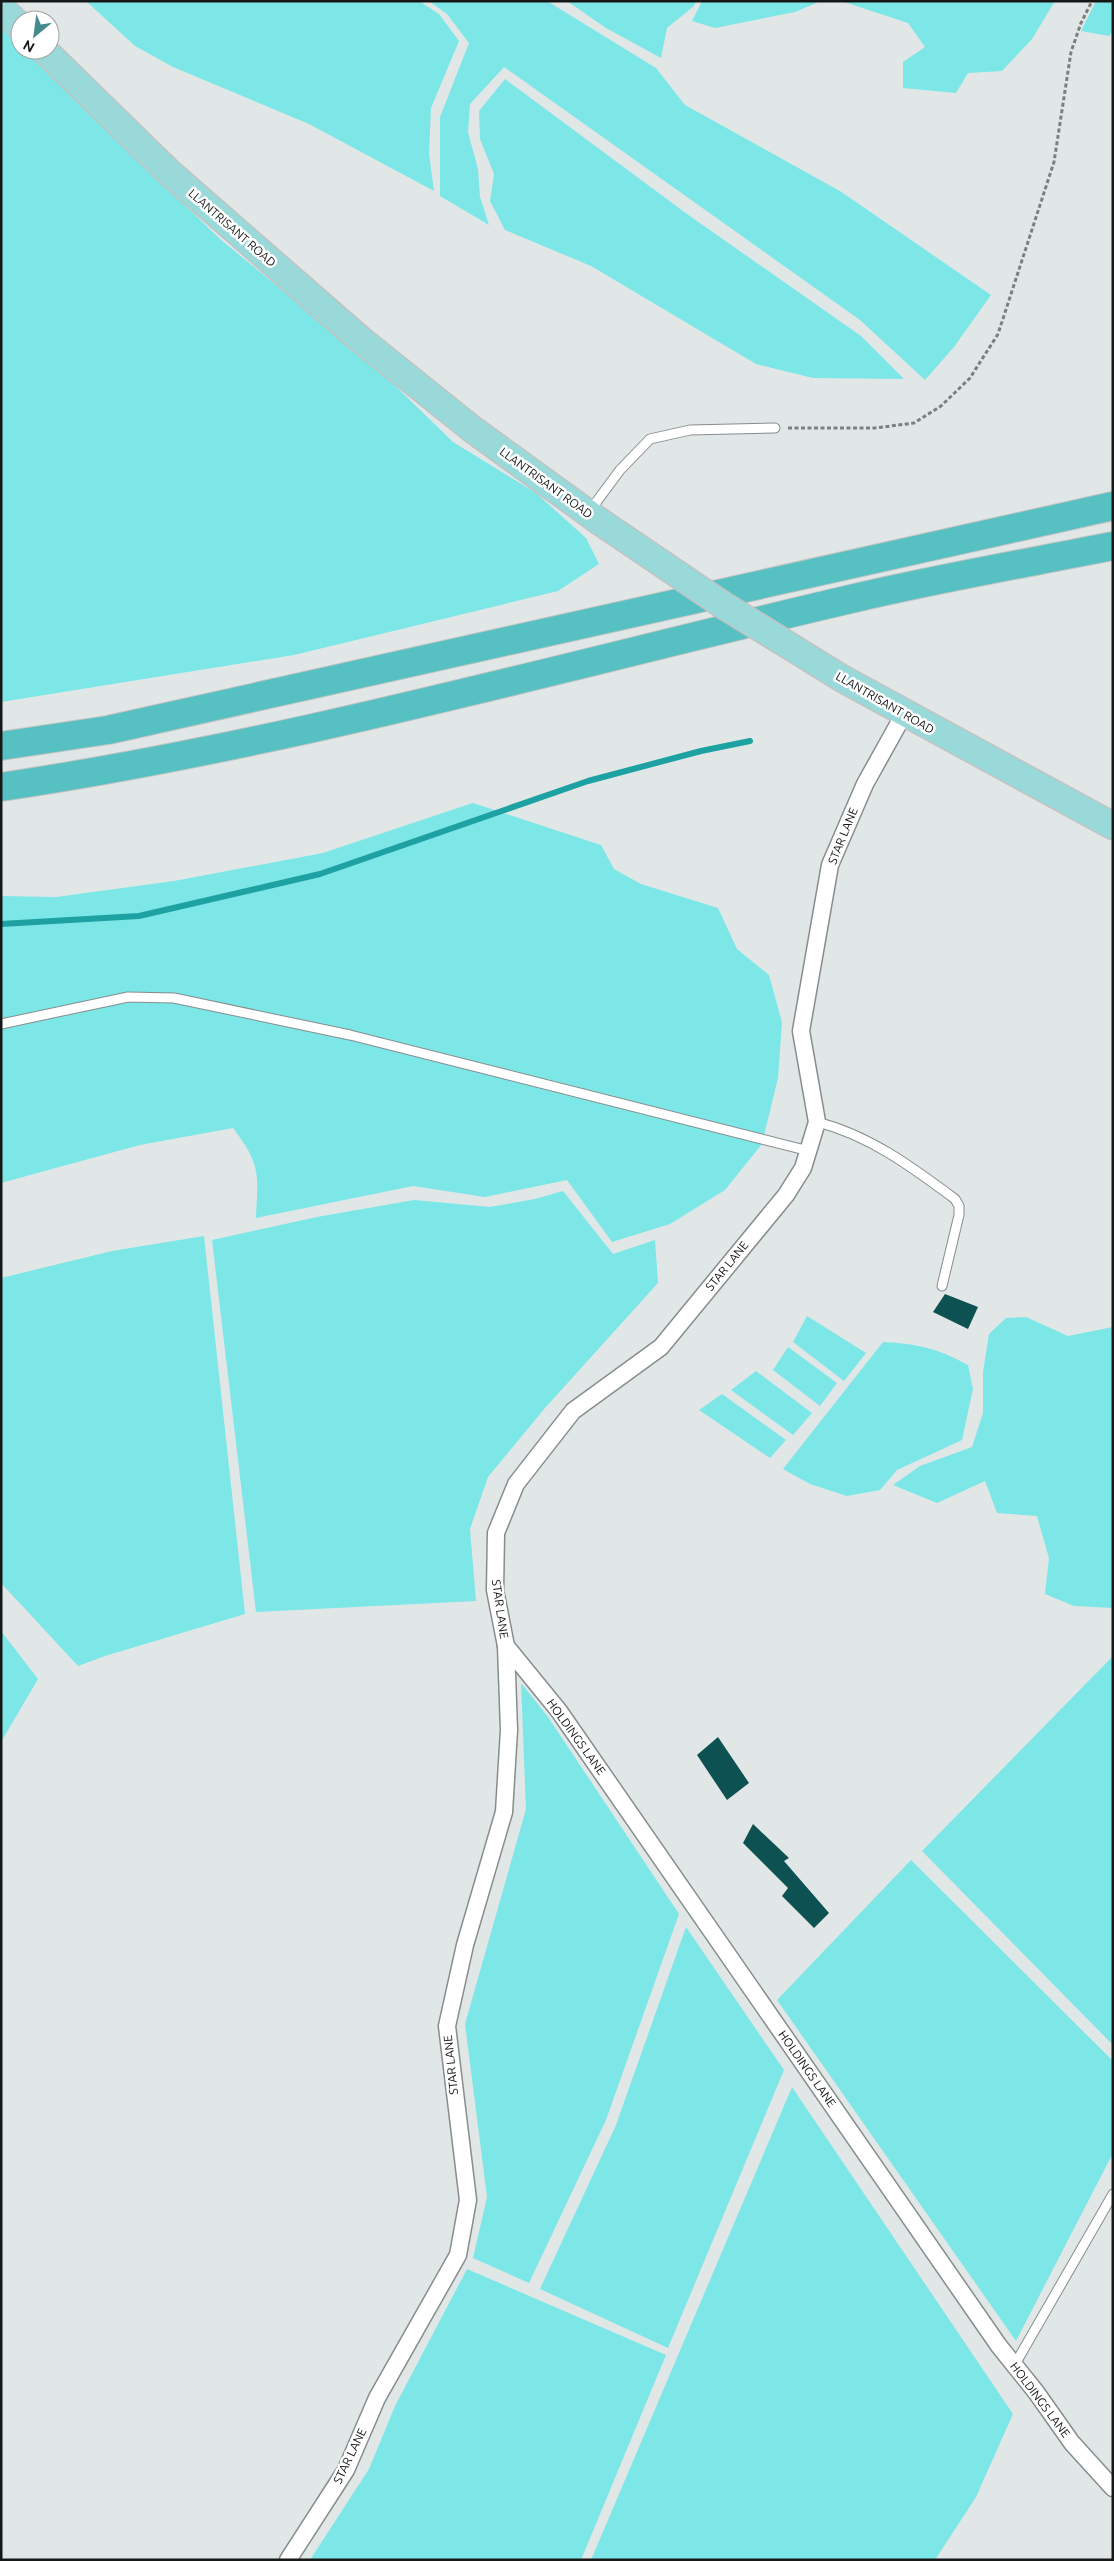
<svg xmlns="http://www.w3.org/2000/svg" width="1114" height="2561" font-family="Ubuntu,sans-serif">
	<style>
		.green { fill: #7de6e7 }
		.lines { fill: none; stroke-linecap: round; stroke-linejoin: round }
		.stream { stroke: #1ea1a3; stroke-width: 6 }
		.building { fill: #0d5152 }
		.lane-casing { stroke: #878d8d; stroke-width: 11 }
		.street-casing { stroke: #878d8d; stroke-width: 19 }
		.primary-casing { stroke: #c2c3c3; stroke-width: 29 }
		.highway-casing { stroke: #c2c3c3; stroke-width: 30 }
		.path { stroke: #7b7f7f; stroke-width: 3; stroke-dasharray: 4 2.5; stroke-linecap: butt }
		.lane { stroke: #fff; stroke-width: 9 }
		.street { stroke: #fff; stroke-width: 16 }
		.primary { stroke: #9ad9da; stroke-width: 26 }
		.highway { stroke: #56c0c2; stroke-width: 28 }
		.primary-bridge-casing { stroke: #c2c3c3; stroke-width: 29; stroke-linecap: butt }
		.primary-bridge { stroke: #9ad9da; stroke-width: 26 }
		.labels { text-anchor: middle; stroke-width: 5; stroke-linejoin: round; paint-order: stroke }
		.street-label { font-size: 12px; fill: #161818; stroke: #fff }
	</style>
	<rect width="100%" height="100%" fill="#e1e7e7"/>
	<g class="green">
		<path d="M86,1H419L439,14L459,41L431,108L429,153L434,191L309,124L173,67L135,46Z"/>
		<path d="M429,1H547L656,68L685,105L840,191L991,295L954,347L925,380L860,320L504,67L470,104L468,132L478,169L480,197L489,225L440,196V117L469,43L447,14Z"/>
		<path d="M567,1H696L694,6L667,28L661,58L606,28Z"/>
		<path d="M702,1H821L795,12L715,28L692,21Z"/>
		<path d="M841,1H1055L1032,39L1002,71L968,73L956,93L903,88V62L925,47L908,23Z"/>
		<path d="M1096,1H1113V31L1109,36L1081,31Z"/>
		<path d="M1,27L20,45V50H25L220,239L378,369L453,442L536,493L586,538L599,564L558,591L294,655L1,702Z"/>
		<path d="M505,79L687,214L861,336L904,379L813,378L756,364L591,266L505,230L490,201L494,174L480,139L479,111Z"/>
		<path d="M473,803L601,845L614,869L641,884L718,908L737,949L769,975L782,1022L778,1078L762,1144L725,1190L670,1224L612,1242L567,1180L485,1197L413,1186L256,1218C258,1173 261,1165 233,1128L140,1145L1,1183V896L56,897L174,881L323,853Z"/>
		<path d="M563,1191L613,1254L655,1240L658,1283L545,1408L488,1477L470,1529L476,1601L256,1612L212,1240L317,1217L414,1200L490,1207L535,1199Z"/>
		<path d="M204,1236L245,1614L105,1656L78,1666L1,1583V1278L112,1251Z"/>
		<path d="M807,1316L866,1353L844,1381L793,1342Z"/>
		<path d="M1026,1317L1068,1336L1113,1327V1608L1074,1606L1045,1594L1049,1558L1037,1516L997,1513L985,1481L937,1503L893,1485L920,1466L972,1447L983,1413V1372L989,1334L1006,1318Z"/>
		<path d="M883,1342C918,1344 937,1348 968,1365L973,1389L962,1440L897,1470L880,1490L847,1496L810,1484L783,1469Z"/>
		<path d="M788,1347L837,1383L820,1406L773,1370Z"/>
		<path d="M756,1371L812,1413L793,1435L731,1390Z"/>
		<path d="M722,1394L786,1440L770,1458L699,1410Z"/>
		<path d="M1,1631L38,1679L1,1742Z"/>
		<path d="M1113,1656V2045L922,1851Z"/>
		<path d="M521,1683L548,1717L679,1914L606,2120L529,2283L473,2258L487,2197L465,2024L526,1809Z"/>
		<path d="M911,1860L1113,2061V2153L1016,2341L777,2000Z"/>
		<path d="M686,1927L784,2070L668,2348L540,2289L616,2125Z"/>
		<path d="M792,2087L1013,2414L976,2497L935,2560H591Z"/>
		<path d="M467,2269L666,2355L581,2560H310L369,2469L395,2406Z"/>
	</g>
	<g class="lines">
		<path class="stream" d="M1,924L139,916L320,874L588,781L701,751L750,741"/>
	</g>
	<g class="building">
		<path d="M945,1294L978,1307L968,1329L933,1312Z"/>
		<path d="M718,1737L749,1783L727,1800L697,1755Z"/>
		<path d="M753,1824L789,1858L784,1861L829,1913L814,1928L782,1896L788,1888L743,1843Z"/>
	</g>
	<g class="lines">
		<g class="lane-casing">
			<g id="lane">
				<path d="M589,512L620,470L650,439L690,430L775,428"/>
				<path d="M1,1024L128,997L174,998L350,1035L809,1151"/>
				<path d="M817,1122C869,1135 912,1167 955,1199L959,1206V1215L942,1286"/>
				<path d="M1014,2366L1113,2194"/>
			</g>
		</g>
		<g class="street-casing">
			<g id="street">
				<path d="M506,1646L559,1711L999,2346L1036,2392L1072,2443L1113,2488"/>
				<path d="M288,2560L346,2470L377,2398L458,2255L468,2200L447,2026L465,1945L504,1812L509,1730L506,1646L495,1590L496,1533L516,1484L573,1411L661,1347L786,1195L803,1168L817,1122L801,1031L830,865L865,784L904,714"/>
			</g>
		</g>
		<g class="primary-casing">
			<g id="primary">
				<path d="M1,8L20,26"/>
				<path d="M44,50L171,174L360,339L472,429L599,521"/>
				<path d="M843,679L1113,826"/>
			</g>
		</g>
		<g class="highway-casing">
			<g id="highway">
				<path d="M1,746L108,730L1113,506"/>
				<path d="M1,787C290,744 571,664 855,598C940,578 1027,563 1113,546"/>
			</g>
		</g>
		<path class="path" d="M788,428H875L914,423L941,406L970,378L998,334L1054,162L1071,52L1081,23L1092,1"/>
		<use href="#lane" class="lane"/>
		<use href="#street" class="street"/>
		<use href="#primary" class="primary"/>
		<use href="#highway" class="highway"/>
		<g class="primary-bridge-casing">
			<path id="primary-bridge" d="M599,521L723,605L843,679"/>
		</g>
		<use href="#primary-bridge" class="primary-bridge"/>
	</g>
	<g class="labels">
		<g class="street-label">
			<text transform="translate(232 228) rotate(41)" y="4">LLANTRISANT ROAD</text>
			<text transform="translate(546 483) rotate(36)" y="4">LLANTRISANT ROAD</text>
			<text transform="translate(885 703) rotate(30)" y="4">LLANTRISANT ROAD</text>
			<text transform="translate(843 836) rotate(-68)" y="4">STAR LANE</text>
			<text transform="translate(727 1266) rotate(-51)" y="4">STAR LANE</text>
			<text transform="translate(500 1609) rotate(82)" y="4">STAR LANE</text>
			<text transform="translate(576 1737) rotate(54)" y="4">HOLDINGS LANE</text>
			<text transform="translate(451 2065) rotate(-96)" y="4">STAR LANE</text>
			<text transform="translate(807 2069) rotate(55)" y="4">HOLDINGS LANE</text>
			<text transform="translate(1040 2400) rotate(53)" y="4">HOLDINGS LANE</text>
			<text transform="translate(350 2456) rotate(-64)" y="4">STAR LANE</text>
		</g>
	</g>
	<rect width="1114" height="2561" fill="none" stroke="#161818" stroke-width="5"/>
	<g transform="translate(35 35) rotate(209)"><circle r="24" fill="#ffffff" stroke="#a2a3a3"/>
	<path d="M0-4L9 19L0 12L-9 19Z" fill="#438b8c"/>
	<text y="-8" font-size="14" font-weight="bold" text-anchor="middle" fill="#161818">N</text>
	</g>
</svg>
